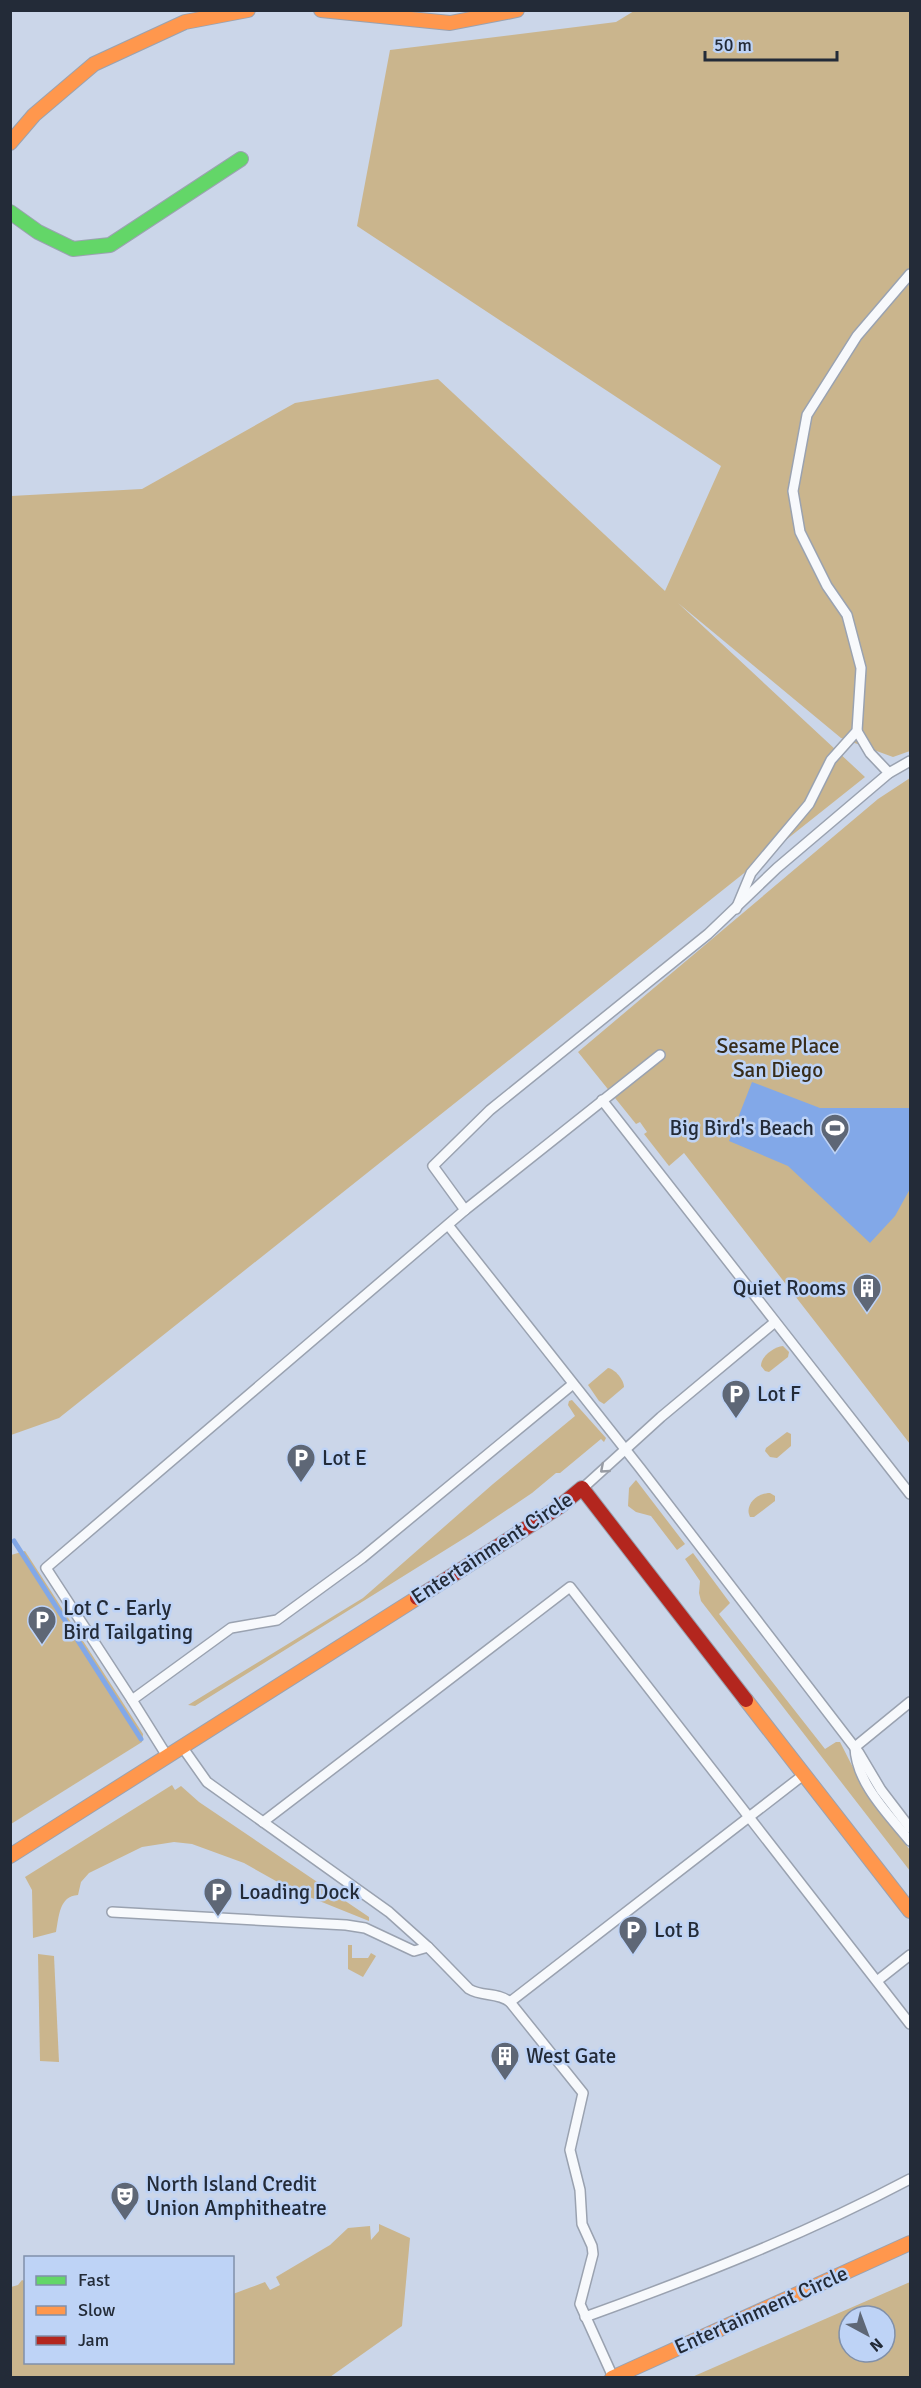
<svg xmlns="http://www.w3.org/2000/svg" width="921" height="2388" font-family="Signika,sans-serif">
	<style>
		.green { fill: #cab58d; fill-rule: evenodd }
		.water { fill: #82a8e8 }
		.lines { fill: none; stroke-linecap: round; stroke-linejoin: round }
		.stream { stroke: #82a8e8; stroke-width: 5 }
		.lane-casing { stroke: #9aa2b0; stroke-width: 12 }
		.fast-casing { stroke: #9aa2b0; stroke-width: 16 }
		.slow-casing { stroke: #9aa2b0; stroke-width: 16 }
		.jam-casing { stroke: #9aa2b0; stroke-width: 16 }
		.lane { stroke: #f7f9fc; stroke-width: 9 }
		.fast { stroke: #63d668; stroke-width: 14 }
		.slow { stroke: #ff974d; stroke-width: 14 }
		.jam { stroke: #b3261e; stroke-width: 14 }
		.oneway { stroke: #989ca4 }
		.labels { text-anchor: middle; stroke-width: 5; stroke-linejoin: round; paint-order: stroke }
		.park-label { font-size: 21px; fill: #372c1a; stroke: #bed3f6 }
		.poi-label { font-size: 21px; fill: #232b38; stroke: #bed3f6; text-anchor: start }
		.street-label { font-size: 21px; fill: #232b38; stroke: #bed3f6 }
	</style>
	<rect width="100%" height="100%" fill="#cbd6e9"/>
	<g class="green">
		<path d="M634,11H910V751L893,757L841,738L678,603L865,777L59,1418L11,1435V496L142,489L295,403L438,379L665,591L721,466L357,226L390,50L616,22Z"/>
		<path d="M910,778V1444L684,1153L669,1166L644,1134L647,1132L640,1122L636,1124L578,1052L878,799Z"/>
		<path d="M783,1346L789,1352L788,1357L769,1372L765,1371L761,1366C761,1356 774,1347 783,1346Z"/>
		<path d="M608,1368C615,1369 624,1380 624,1387L604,1404L599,1401L588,1385Z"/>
		<path d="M572,1400L606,1438L604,1442L601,1439L560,1473H556L532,1493L471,1534L195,1706L188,1705L363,1598L493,1484L575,1416L568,1405L569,1401Z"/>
		<path d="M787,1432L791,1434V1446L777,1458L770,1457L765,1451L766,1448Z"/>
		<path d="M636,1480L685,1544L677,1550L651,1516L636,1512L628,1506L629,1488Z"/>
		<path d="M770,1493L775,1496V1501L754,1517H750C744,1505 757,1493 770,1493Z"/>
		<path d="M25,1551L143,1734L142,1742L11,1824V1555Z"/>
		<path d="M693,1553L730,1603L719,1614L825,1749L836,1742H840L867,1795L910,1850V1871L701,1601L699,1593L700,1581L685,1559Z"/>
		<path d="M172,1785L175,1790L181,1786L199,1802L369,1917V1921L292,1890L244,1863L192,1844L174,1842L142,1847L89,1873L81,1882L78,1895C59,1896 59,1917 56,1932L33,1938L32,1890L25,1877Z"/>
		<path d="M348,1945H352V1958H368L371,1953L376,1956L363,1977L348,1969Z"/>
		<path d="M38,1954L54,1956L59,2062L40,2061Z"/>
		<path d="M379,2224L410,2238L402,2326L330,2377H11V2287L18,2285L22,2280L26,2282V2362H232L233,2294L265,2282L270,2290L280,2285L276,2277L330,2245L348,2228L370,2226L371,2240L379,2231Z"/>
		<path d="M910,2282V2377H692ZM849,2316H885V2352H849Z"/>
	</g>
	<path class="water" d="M752,1082L820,1108H910V1189L895,1216L870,1243L788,1166L729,1141Z"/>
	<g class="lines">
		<path class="stream" d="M14,1541L141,1739"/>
		<g class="lane-casing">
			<g id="lane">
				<path d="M857,731L870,753L889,773"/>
				<path d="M736,909L751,873L809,804L831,760L857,731L861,668L847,615L827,586L800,532L793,491L807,415L857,336L910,274"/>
				<path d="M602,1100L910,1494"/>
				<path d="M465,1210L433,1166L490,1110L708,934L777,868L889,773L910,761"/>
				<path d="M448,1225L640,1468L859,1753L881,1790L910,1828"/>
				<path d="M573,1384L362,1558L277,1620L231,1628L132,1700L46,1568L465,1210L660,1055"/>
				<path d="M584,1487L661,1417L775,1322"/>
				<path d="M132,1700L167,1756"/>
				<path d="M855,1747C856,1783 889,1815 910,1841"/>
				<path d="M855,1747L910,1702"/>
				<path d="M183,1748L207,1782L389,1912L428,1947L469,1989C482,1997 498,1992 510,2002"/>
				<path d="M263,1822L570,1587L910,2024"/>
				<path d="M112,1912L346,1925L365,1928L414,1951L428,1947"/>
				<path d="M877,1981L910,1955"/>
				<path d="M585,2317C696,2277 806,2234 910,2179"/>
				<path d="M613,2377L580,2304L593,2254L592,2246L582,2224L580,2190L570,2150L583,2093L510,2002L802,1776"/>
			</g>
		</g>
		<g class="fast-casing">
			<path id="fast" d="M10,212L38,232L73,249L110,245L241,159"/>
		</g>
		<g class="slow-casing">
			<g id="slow">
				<path d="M321,10L450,23L517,10"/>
				<path d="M10,143L34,115L94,64L185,22L248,10"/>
				<path d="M746,1700L910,1911"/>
				<path d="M10,1856L417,1598"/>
				<path d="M612,2378L910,2243"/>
			</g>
		</g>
		<g class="jam-casing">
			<path id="jam" d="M417,1598L559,1507L582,1488L746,1700"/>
		</g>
		<use href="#lane" class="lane"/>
		<use href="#fast" class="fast"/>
		<use href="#slow" class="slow"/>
		<use href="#jam" class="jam"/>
	</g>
	<defs><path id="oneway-chevron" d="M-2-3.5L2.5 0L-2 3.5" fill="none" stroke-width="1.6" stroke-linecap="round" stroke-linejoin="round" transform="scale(1.5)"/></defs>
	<use class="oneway" href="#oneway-chevron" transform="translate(604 1469) rotate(139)"/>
	<defs>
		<g id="stadium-pin" transform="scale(1.5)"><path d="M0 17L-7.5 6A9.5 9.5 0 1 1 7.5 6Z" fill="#5e6776" stroke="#bed3f6"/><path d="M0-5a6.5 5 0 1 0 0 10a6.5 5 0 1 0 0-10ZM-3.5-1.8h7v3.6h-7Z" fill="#fff"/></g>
		<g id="building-pin" transform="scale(1.5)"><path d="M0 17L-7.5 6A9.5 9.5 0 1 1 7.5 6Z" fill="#5e6776" stroke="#bed3f6"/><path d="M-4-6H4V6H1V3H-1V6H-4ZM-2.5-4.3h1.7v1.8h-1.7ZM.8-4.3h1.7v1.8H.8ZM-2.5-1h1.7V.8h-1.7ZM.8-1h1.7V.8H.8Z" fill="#fff"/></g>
		<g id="parking-pin" transform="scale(1.5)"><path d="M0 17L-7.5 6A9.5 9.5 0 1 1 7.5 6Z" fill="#5e6776" stroke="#bed3f6"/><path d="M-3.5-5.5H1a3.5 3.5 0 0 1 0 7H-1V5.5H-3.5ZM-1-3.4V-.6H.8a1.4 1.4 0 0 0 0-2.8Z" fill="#fff"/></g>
		<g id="theatre-pin" transform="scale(1.5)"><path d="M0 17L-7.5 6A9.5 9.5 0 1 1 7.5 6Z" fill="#5e6776" stroke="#bed3f6"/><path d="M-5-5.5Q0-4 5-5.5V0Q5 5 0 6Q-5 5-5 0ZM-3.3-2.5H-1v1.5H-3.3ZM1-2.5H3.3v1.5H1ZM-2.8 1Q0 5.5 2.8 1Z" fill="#fff"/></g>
	</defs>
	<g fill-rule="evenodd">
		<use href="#stadium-pin" x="835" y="1128"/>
		<use href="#building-pin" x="867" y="1288"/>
		<use href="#parking-pin" x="736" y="1394"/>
		<use href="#parking-pin" x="301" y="1458"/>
		<use href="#parking-pin" x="42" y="1620"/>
		<use href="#parking-pin" x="218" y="1892"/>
		<use href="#parking-pin" x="633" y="1930"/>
		<use href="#building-pin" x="505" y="2056"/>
		<use href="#theatre-pin" x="125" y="2196"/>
	</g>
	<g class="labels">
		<g class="park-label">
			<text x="778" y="1053">Sesame Place<tspan x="778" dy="24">San Diego</tspan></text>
		</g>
		<g class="poi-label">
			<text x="814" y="1135" text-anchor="end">Big Bird's Beach</text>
			<text x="846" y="1295" text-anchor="end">Quiet Rooms</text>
			<text x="757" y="1401">Lot F</text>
			<text x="322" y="1465">Lot E</text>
			<text x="63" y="1615">Lot C - Early<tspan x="63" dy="24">Bird Tailgating</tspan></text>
			<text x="239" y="1899">Loading Dock</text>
			<text x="654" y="1937">Lot B</text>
			<text x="526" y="2063">West Gate</text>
			<text x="146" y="2191">North Island Credit<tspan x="146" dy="24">Union Amphitheatre</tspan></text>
		</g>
		<g class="street-label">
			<text transform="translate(492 1548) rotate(-33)" y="7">Entertainment Circle</text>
			<text transform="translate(761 2310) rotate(-24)" y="7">Entertainment Circle</text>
		</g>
	</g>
	<rect width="921" height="2388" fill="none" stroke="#232b38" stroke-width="24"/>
	<rect x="24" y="2256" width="210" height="108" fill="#bed3f6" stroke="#8090aa" stroke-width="1.5"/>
	<rect x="36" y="2276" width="30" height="9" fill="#63d668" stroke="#8090aa" stroke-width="1.5"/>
	<text x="78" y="2286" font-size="18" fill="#232b38">Fast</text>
	<rect x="36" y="2306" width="30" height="9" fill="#ff974d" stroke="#8090aa" stroke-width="1.5"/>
	<text x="78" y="2316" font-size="18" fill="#232b38">Slow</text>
	<rect x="36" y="2336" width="30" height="9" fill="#b3261e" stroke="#8090aa" stroke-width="1.5"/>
	<text x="78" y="2346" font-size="18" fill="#232b38">Jam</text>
	<g transform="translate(867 2334) rotate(139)"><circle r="28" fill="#bed3f6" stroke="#8090aa" stroke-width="1.5"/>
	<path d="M0-4.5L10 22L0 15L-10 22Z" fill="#5e6776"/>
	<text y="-9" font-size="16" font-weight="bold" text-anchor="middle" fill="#232b38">N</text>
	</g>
	<path d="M705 51v9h132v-9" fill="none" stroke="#232b38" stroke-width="3"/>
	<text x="714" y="51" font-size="18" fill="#232b38" stroke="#bed3f6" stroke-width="4.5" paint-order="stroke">50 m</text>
</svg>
